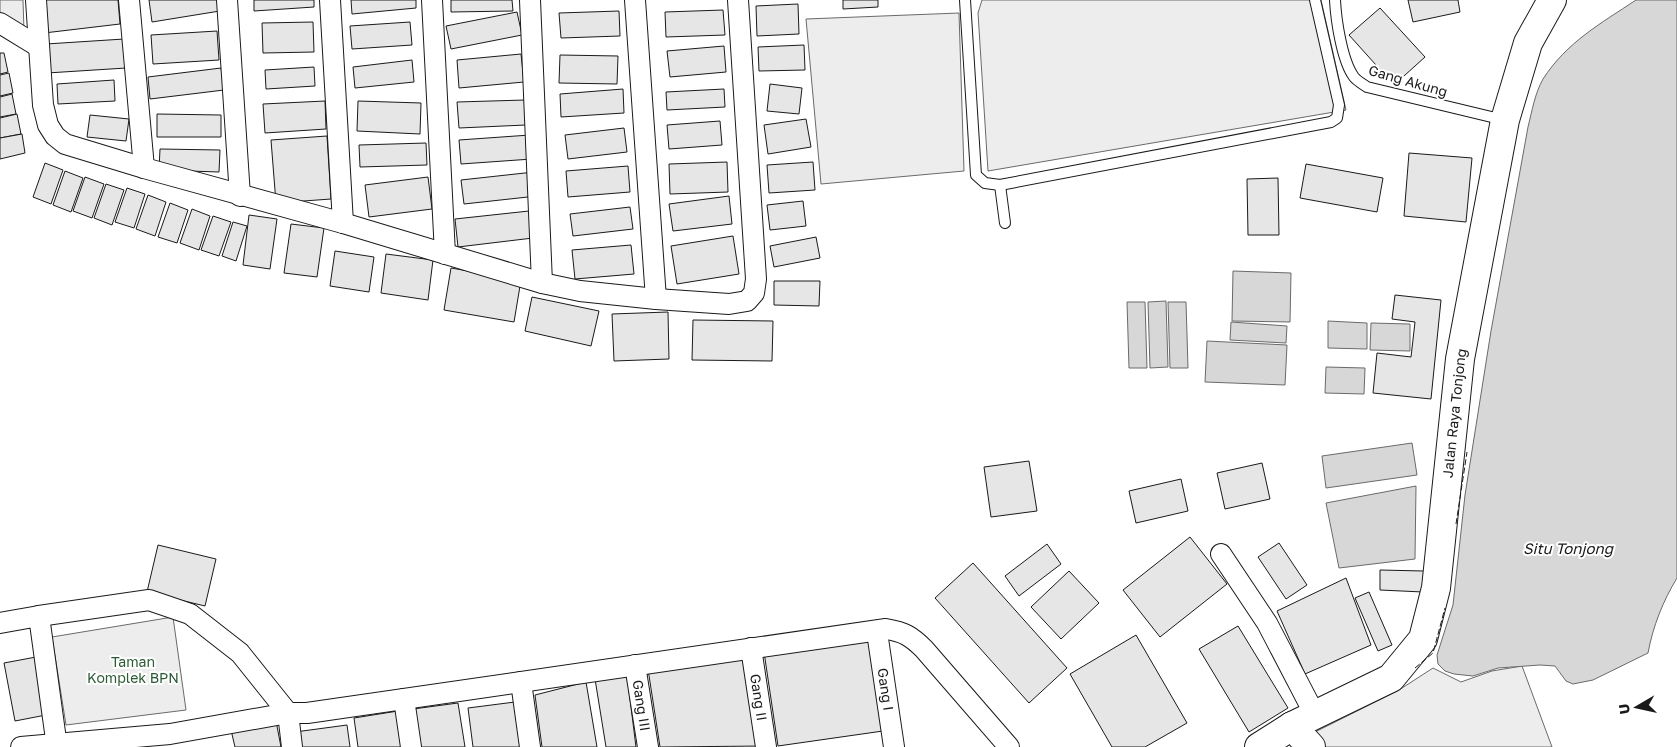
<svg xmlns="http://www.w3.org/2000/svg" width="1677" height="747" font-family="'Golos Text',sans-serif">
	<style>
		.built { fill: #ededed; stroke: #6a6a6a }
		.water { fill: #d7d7d7; stroke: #6a6a6a }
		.building { fill: #e6e6e6; stroke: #1a1a1a }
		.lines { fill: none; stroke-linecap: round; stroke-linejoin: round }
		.service-casing { stroke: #1a1a1a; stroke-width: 12 }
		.minor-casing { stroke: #1a1a1a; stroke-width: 22 }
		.secondary-casing { stroke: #1a1a1a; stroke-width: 30 }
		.service { stroke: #fff; stroke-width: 10 }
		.minor { stroke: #fff; stroke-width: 20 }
		.secondary { stroke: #fff; stroke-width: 28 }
		.fence { stroke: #1a1a1a; stroke-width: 1; stroke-dasharray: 6 2.5; stroke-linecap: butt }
		.labels { text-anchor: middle; stroke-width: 4; stroke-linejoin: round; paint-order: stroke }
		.street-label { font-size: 14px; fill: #1a1a1a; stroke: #fff }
		.park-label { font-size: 14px; fill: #2b5a34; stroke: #fff }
		.water-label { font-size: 15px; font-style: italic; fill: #1a1a1a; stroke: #fff }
	</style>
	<rect width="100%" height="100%" fill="#fff"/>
	<g class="built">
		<path d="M0,0H23L24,31L0,16Z"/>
		<path d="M982,0H1321L1346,110L988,171L978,13Z"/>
		<path d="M959,13L964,171L821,184L806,19Z"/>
		<path d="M173,617L186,710L66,725L52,637Z"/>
		<path d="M1522,666L1552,747H1324L1313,733L1399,690L1433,668L1461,682L1492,671Z"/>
	</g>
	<g class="water">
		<path d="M1636,0H1677V578C1663,601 1653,626 1648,653L1593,680L1573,684L1566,681L1555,666L1540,665L1498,668L1473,676L1454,674L1445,671L1438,664L1437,655L1453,605L1465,495L1491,331L1528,127C1532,111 1535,93 1543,79C1567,42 1600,24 1636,0Z"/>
		<path d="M1233,271L1291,273L1290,322L1232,321Z"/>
		<path d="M1166,301L1168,367L1150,368L1148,302Z"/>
		<path d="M1127,302H1145L1147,368H1129Z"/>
		<path d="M1168,302H1186L1188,368H1170Z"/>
		<path d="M1328,321L1367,323V349L1328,348Z"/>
		<path d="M1231,322L1287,326L1286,343L1230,340Z"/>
		<path d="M1371,323L1410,324V351L1370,350Z"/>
		<path d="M1207,341L1287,345L1285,385L1205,382Z"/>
		<path d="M1326,367L1365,368L1364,394L1325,393Z"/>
		<path d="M1412,443L1417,475L1326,488L1322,456Z"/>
		<path d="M1416,486L1415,559L1339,568L1326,503Z"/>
	</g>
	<g class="building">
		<path d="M40,0H118L120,24L44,33Z"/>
		<path d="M149,0H225L226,10L152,22Z"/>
		<path d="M254,0H314V7L254,11Z"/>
		<path d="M351,0H416V8L352,14Z"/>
		<path d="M451,0H512L513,11L451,12Z"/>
		<path d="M843,0H878V7L843,9Z"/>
		<path d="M1408,0H1458L1460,12L1413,22Z"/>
		<path d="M798,4L799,34L757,36L756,6Z"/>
		<path d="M1380,8L1425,57L1394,85L1349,35Z"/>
		<path d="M723,10L725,35L666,37L665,12Z"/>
		<path d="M619,11L620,36L561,38L559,13Z"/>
		<path d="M517,12L522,35L451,49L446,26Z"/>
		<path d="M313,22L314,52L263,53L262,23Z"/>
		<path d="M410,22L412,45L352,49L350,26Z"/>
		<path d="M217,31L219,60L153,64L151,35Z"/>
		<path d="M124,39L126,68L47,73L46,44Z"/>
		<path d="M804,45L805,70L759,71L758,47Z"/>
		<path d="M724,46L726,72L670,77L667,51Z"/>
		<path d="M0,53H4L8,72L0,74Z"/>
		<path d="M521,54L524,82L459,88L457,60Z"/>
		<path d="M560,55L618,56L617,84L559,83Z"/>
		<path d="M412,60L414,82L355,88L353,67Z"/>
		<path d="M314,67L315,86L266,89L265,70Z"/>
		<path d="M221,68L224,90L150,99L148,77Z"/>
		<path d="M9,73L13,93L0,96V75Z"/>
		<path d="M114,80L115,101L58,104L57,84Z"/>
		<path d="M770,84L802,88L799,114L767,111Z"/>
		<path d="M623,89L624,113L561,117L560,94Z"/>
		<path d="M724,89L725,107L667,110L666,92Z"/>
		<path d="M12,94L16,114L0,117V97Z"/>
		<path d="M525,100L526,125L459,128L457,102Z"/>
		<path d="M325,101L326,129L265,133L263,104Z"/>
		<path d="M358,101L421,103L420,134L357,131Z"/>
		<path d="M17,114L21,134L0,138V118Z"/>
		<path d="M157,114L221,115V137H157Z"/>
		<path d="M90,115L129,119L126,141L87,137Z"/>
		<path d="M806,119L811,147L768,154L764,125Z"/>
		<path d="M720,121L722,145L669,149L667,125Z"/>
		<path d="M624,128L627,152L568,159L565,135Z"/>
		<path d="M22,134L25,153L0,159V138Z"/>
		<path d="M530,135L532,159L461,164L459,140Z"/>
		<path d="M327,136L331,199L276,203L271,140Z"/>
		<path d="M426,143L427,165L360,167L359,145Z"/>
		<path d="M160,149L220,150L219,172L159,170Z"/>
		<path d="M1409,153L1472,158L1466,222L1404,216Z"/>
		<path d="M727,162L728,192L670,194L669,164Z"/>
		<path d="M813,162L815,190L769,193L767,165Z"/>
		<path d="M45,163L63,170L51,204L33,197Z"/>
		<path d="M1306,164L1383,178L1377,212L1300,198Z"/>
		<path d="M628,166L630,192L568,197L566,171Z"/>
		<path d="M65,171L83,178L71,212L53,205Z"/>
		<path d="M534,172L537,196L464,204L461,180Z"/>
		<path d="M85,177L104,184L92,218L73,211Z"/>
		<path d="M428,177L432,209L369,217L365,185Z"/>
		<path d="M1278,178L1279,235H1248L1247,179Z"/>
		<path d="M106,184L124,190L112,225L94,218Z"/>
		<path d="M127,188L145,194L134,228L115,222Z"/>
		<path d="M148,195L166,202L155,236L136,229Z"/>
		<path d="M729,196L732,224L673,231L669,204Z"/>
		<path d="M803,201L806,226L770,230L767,205Z"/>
		<path d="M170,203L188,210L177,243L158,237Z"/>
		<path d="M630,207L633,229L573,236L570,214Z"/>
		<path d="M192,209L210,216L199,250L180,243Z"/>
		<path d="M529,211L533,238L458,247L455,219Z"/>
		<path d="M249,215L277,219L270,269L243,265Z"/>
		<path d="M213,216L231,222L219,256L201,250Z"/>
		<path d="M233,222L247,226L236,261L222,256Z"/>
		<path d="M291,224L324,228L317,277L284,273Z"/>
		<path d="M733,236L739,274L677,284L671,246Z"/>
		<path d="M816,237L820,258L774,267L770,246Z"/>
		<path d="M631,245L634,274L575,279L572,250Z"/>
		<path d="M335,251L374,257L369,292L330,286Z"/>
		<path d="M386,254L433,260L428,300L381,293Z"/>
		<path d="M451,268L521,280L514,322L444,310Z"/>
		<path d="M774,281H820L819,306L774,305Z"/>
		<path d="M1395,295L1441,300L1431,399L1373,393L1377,353L1411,357L1415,322L1392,319Z"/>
		<path d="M532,297L599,311L591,346L525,331Z"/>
		<path d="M668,312L669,359L614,361L612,314Z"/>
		<path d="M693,320L773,321L772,361L692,360Z"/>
		<path d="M1029,461L1037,511L991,517L984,467Z"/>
		<path d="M1262,463L1270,499L1225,509L1217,473Z"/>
		<path d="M1181,479L1188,511L1136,523L1129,491Z"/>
		<path d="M1190,537L1227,584L1160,637L1123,590Z"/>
		<path d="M1279,543L1307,585L1286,599L1258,557Z"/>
		<path d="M1047,544L1061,564L1019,596L1005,576Z"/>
		<path d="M158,545L216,559L205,606L147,592Z"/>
		<path d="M973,563L1067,668L1029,703L935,598Z"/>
		<path d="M1380,570L1424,571L1423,592L1380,590Z"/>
		<path d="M1069,571L1099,603L1061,639L1031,607Z"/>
		<path d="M1346,578L1371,645L1305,674L1277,611Z"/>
		<path d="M1369,592L1392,645L1378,651L1355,598Z"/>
		<path d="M1238,626L1288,708L1249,732L1199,649Z"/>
		<path d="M1136,635L1187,723L1145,747H1112L1070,674Z"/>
		<path d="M869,637L883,731L778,746L764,652Z"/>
		<path d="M748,654L763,746L660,747L648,669Z"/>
		<path d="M36,657L46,715L15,721L4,663Z"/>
		<path d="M627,675L636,747H606L595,679Z"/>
		<path d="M586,682L597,747H542L535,695Z"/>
		<path d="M515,702L521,747H473L468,708Z"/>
		<path d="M458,703L465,747H419L413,709Z"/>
		<path d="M398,711L403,747H358L354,718Z"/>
		<path d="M276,721L281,747H235L231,730Z"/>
		<path d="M347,725L350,747H298L295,732Z"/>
	</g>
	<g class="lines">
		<g class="service-casing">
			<g id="service">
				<path d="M965,0L976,175L985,183L1000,185L1331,122L1337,118L1339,105L1315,0"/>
				<path d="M1335,0C1336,20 1342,61 1354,77C1357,81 1363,84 1367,87L1504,120"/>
				<path d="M1000,185L1005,223"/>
			</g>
		</g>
		<g class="minor-casing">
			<g id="minor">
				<path d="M36,0L43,105L48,125L55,136L65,144L144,168L343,223L542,283L580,291L656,299L729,304L747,301L754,293L756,279L738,0"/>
				<path d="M129,0L144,168"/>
				<path d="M227,0L240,196"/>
				<path d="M330,0L343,223"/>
				<path d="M432,0L445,254"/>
				<path d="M530,0L542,283"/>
				<path d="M635,0L656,299"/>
				<path d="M0,23L39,47"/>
				<path d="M1221,554L1267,623L1315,715"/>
				<path d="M39,616L149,600L190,614L240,653L288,713L292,747"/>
				<path d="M0,623L39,616L57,747"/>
				<path id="s1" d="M877,632L894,747"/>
				<path id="s2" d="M751,648L766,747"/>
				<path id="s3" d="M635,665L648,747"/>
				<path d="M521,682L530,747"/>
				<path d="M404,699L411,747"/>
				<path d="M21,747L170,734L288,713H307L886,629C904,632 911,636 924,649L1009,747"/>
			</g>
		</g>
		<g class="secondary-casing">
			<g id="secondary">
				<path d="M1292,726L1311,747"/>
				<path id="s4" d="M1259,747L1292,726L1391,678L1423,639L1436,588L1460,359L1505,120L1528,43L1552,0"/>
			</g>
		</g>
		<use href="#service" class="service"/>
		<use href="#minor" class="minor"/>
		<use href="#secondary" class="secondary"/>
		<g class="fence">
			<path d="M1456,524L1467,452"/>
			<path d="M1415,668L1433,653L1445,608"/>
		</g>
	</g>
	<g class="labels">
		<g class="street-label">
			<text transform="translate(1408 81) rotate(16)" y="5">Gang Akung</text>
			<text dy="5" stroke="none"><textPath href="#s4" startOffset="428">Jalan Raya Tonjong</textPath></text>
			<text dy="5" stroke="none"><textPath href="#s1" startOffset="58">Gang I</textPath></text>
			<text dy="5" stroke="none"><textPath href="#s2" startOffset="50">Gang II</textPath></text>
			<text dy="5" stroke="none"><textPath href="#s3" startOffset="41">Gang III</textPath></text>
		</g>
		<g class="park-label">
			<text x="133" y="667">Taman<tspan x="133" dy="16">Komplek BPN</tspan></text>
		</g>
		<g class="water-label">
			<text x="1568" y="554">Situ Tonjong</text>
		</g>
	</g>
	<g transform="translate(1637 707) rotate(261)" stroke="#ffffff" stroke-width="4" paint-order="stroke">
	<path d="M0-4L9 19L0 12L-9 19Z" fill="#1a1a1a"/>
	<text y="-8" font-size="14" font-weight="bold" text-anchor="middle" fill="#1a1a1a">U</text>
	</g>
</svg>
